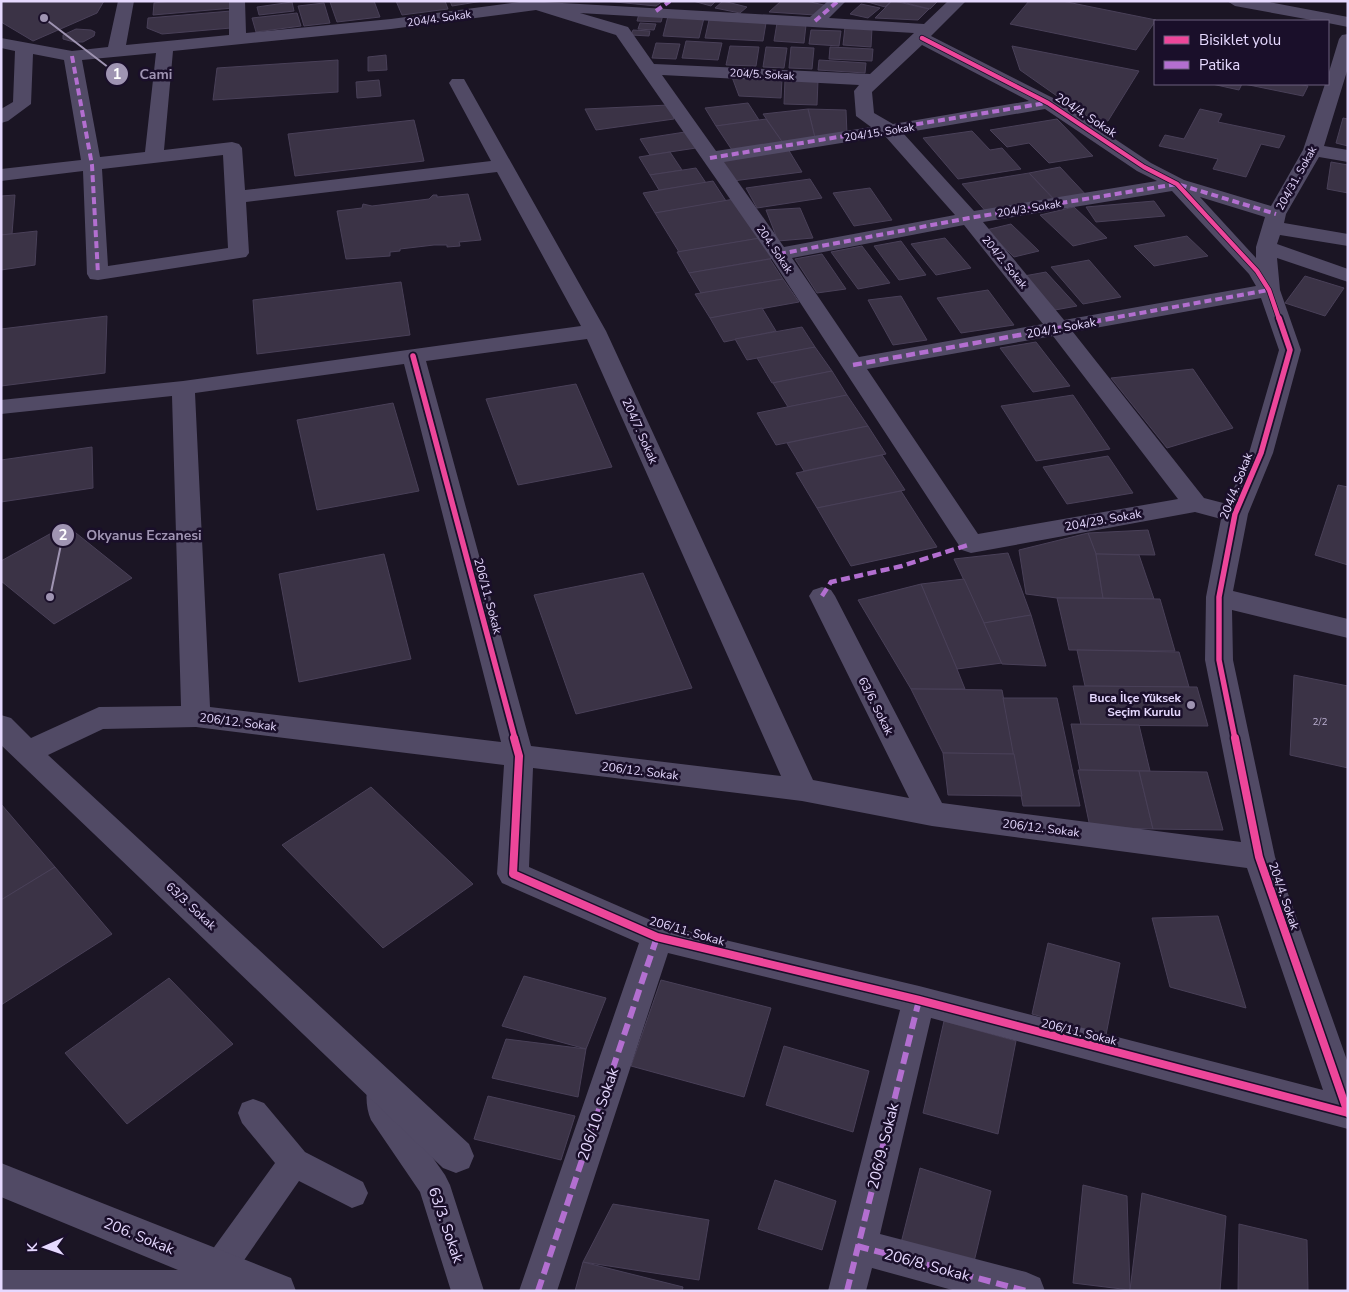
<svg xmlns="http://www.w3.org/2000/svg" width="1349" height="1292" font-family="'Nunito Sans',sans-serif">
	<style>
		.building { fill: #3b3346; stroke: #494058 }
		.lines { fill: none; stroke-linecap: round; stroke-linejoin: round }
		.lane { fill: #514a65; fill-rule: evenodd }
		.street { fill: #514a65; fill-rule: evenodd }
		.quiet-far2 { stroke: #b36fd0; stroke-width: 4; stroke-dasharray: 7 4; stroke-linecap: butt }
		.quiet-far1 { stroke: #b36fd0; stroke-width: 4.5; stroke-dasharray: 9 4.5; stroke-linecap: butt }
		.quiet { stroke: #b36fd0; stroke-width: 6; stroke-dasharray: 12 6; stroke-linecap: butt }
		.cycleway-far2-casing { stroke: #1a0f2a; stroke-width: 6 }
		.cycleway-far1-casing { stroke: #1a0f2a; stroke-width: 9 }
		.cycleway-casing { stroke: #1a0f2a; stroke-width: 11 }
		.cycleway-far2 { stroke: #ed469a; stroke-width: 4.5 }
		.cycleway-far1 { stroke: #ed469a; stroke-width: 5.5 }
		.cycleway { stroke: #ed469a; stroke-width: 8 }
		.poi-dot { fill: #9f94b2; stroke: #1a0f2a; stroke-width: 2 }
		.labels { text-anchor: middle; stroke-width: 5; stroke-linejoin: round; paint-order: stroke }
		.number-label { font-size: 10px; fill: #bbb0d1 }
		.far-street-label { font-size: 11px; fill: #e6d9ff; stroke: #1a0f2a }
		.street-label { font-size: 12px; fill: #e6d9ff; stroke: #1a0f2a }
		.poi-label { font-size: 12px; font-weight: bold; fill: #e6d9ff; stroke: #1a0f2a; text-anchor: end }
		.near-street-label { font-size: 15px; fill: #e6d9ff; stroke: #1a0f2a }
		.leader { fill: none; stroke: #9f94b2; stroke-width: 2 }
		.callout-dot { fill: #9f94b2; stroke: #1a0f2a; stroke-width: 2 }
		.mark-label { font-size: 15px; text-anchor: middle; font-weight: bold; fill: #fff }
		.callout-label { font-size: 14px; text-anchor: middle; font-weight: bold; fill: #9f94b2; stroke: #1a0f2a; stroke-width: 5; stroke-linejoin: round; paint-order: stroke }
	</style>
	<rect width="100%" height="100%" fill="#1b1524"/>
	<g class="building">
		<path d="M104,1L97,13L33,41L1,22L2,1Z"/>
		<path d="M172,1H233V8L153,15L154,3Z"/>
		<path d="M374,1L380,17L337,22L330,2Z"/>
		<path d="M396,1H445L448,9L402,15Z"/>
		<path d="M450,1H483L452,6Z"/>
		<path d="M605,1H663L656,6Z"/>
		<path d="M693,1H716L711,6Z"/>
		<path d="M723,1L747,7L740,13L715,8Z"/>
		<path d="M781,1H806L824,5L815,15L769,12Z"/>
		<path d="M864,1H891L885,7Z"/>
		<path d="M892,1H894L929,9L918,20L875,18Z"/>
		<path d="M898,1H938L930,9Z"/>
		<path d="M1029,1H1062L1156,20L1136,50L1010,24Z"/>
		<path d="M292,2L294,11L259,15L257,7Z"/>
		<path d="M324,3L330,23L304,26L298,6Z"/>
		<path d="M861,4L880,8L868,18L850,14Z"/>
		<path d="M231,11V28L162,34L147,28L148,18Z"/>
		<path d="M297,13L301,26L256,32L252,18Z"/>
		<path d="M639,14L663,15L661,22L637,21Z"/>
		<path d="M668,16L704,18L699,38L663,36Z"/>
		<path d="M709,20L766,23L763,41L705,38Z"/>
		<path d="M640,23L656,24L654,30L638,29Z"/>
		<path d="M777,23L806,25L804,43L774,41Z"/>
		<path d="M845,27L872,28L871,47L843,45Z"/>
		<path d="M76,29L91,30L95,32L94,36L83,42H74L63,39V35Z"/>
		<path d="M633,30L650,31L649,36L631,35Z"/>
		<path d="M811,30L841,31L839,46L809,44Z"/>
		<path d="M686,41L722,43L718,60L682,58Z"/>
		<path d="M656,43L680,44L676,59L652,58Z"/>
		<path d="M730,46L759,47L756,66L726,65Z"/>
		<path d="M1012,46L1139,71L1108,121L1084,115L1020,70Z"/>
		<path d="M766,47L787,48L784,68L763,67Z"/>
		<path d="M791,47L814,48L812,69L789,68Z"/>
		<path d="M830,47L873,49L872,61L829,59Z"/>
		<path d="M386,55L387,70L368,71V57Z"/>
		<path d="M338,60V92L213,100L217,68Z"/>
		<path d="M819,60L866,63L865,73L818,70Z"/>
		<path d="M732,77L782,79L781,98L739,96Z"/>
		<path d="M785,79L818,80L817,105L784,104Z"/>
		<path d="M379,80L381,96L357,98L356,82Z"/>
		<path d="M1212,84H1242L1239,90Z"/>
		<path d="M1244,84H1297L1308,86L1303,96Z"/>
		<path d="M748,103L759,120L716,126L705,108Z"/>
		<path d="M669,105L674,119L596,130L585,109Z"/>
		<path d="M808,109L846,110L847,134L815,138Z"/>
		<path d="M808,109L815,138L783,143L763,114Z"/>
		<path d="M1200,109L1222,114L1218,122L1285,136L1279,148L1261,144L1246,177L1213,169L1218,159L1159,146L1165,135L1184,139Z"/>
		<path d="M1343,118L1348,119V146L1336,143Z"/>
		<path d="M766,119L783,143L732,150L716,126Z"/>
		<path d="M1057,119L1093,156L1049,163L1029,143L1007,147L990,130Z"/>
		<path d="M414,120L424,161L295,176L288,134Z"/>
		<path d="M972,131L990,150L1002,148L1021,169L958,179L923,138Z"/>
		<path d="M685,132L696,148L650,155L640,139Z"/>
		<path d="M788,149L802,172L733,181L720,158Z"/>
		<path d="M670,152L682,170L650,175L639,157Z"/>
		<path d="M1331,162L1348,165V193L1327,189Z"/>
		<path d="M1060,167L1088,197L1057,202L1029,173Z"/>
		<path d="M696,168L706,183L659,190L650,175Z"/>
		<path d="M1029,173L1057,203L988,214L962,184Z"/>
		<path d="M810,179L822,198L757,208L746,188Z"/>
		<path d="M713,181L726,201L655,213L643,193Z"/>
		<path d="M870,188L892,220L854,226L833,193Z"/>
		<path d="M468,194L481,240L459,242L460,246L447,247V245H434L400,249V251L390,252V256L346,259L337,211L362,208L363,204L372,206L429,199L433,195H437V197Z"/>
		<path d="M15,195L12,234L1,235V196Z"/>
		<path d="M734,199L760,238L679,252L655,213Z"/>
		<path d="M1154,201L1165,216L1096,222L1086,207Z"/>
		<path d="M1074,207L1107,238L1073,246L1040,215Z"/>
		<path d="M800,208L813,238L778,241L766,210Z"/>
		<path d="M1011,224L1039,251L1014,257L986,230Z"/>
		<path d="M37,231L35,265L1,270V235Z"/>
		<path d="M1187,236L1208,256L1154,266L1134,246Z"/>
		<path d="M760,238L774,258L689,273L677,252Z"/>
		<path d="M945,238L971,268L936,275L911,244Z"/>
		<path d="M901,241L926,275L899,280L874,246Z"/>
		<path d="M862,246L890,283L858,289L831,252Z"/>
		<path d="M822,254L846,289L817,293L795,259Z"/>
		<path d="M770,259L783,279L701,293L689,273Z"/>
		<path d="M1089,260L1121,297L1083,304L1051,267Z"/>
		<path d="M1046,272L1077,306L1055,310L1024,276Z"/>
		<path d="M1305,276L1344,288L1325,316L1285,303Z"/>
		<path d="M783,279L799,302L710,318L695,294Z"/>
		<path d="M401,282L410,335L257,354L253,300Z"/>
		<path d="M988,290L1014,325L961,333L937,298Z"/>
		<path d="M901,296L927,340L893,345L868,300Z"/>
		<path d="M762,308L776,331L724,342L710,318Z"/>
		<path d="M107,316L105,373L1,386V329Z"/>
		<path d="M802,327L815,347L747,360L735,339Z"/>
		<path d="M1036,342L1070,386L1033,392L1000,348Z"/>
		<path d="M815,347L832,371L772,383L757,358Z"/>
		<path d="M1193,369L1233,428L1167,448L1111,378Z"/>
		<path d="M832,371L847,395L788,407L773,383Z"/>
		<path d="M576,384L612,467L518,485L486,399Z"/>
		<path d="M847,395L868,426L776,445L757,413Z"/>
		<path d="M1073,395L1110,449L1036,461L1001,406Z"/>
		<path d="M393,403L419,491L317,510L297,420Z"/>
		<path d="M868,426L886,454L804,471L787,443Z"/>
		<path d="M92,447L93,488L1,502V460Z"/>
		<path d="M882,455L905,490L817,508L796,473Z"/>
		<path d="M1108,456L1133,493L1067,504L1043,467Z"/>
		<path d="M1338,485L1348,487V565L1315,555Z"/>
		<path d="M901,491L937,547L851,566L817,508Z"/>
		<path d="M66,525L132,578L54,624L1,581V561Z"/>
		<path d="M1148,530L1155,555L1096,554L1088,533Z"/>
		<path d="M1088,533L1096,554L1103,598H1057L1026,594L1019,550Z"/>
		<path d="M1008,553L1031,615L984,623L954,559Z"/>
		<path d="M384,554L411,659L299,682L279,574Z"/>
		<path d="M1096,554L1139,555L1154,599L1103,598Z"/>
		<path d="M643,573L692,688L576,714L534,595Z"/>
		<path d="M964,579L984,623L1002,663L957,669L921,584Z"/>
		<path d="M921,584L957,669L965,689H911L858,600Z"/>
		<path d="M1057,598L1160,599L1175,651L1069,650Z"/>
		<path d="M1031,615L1046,666L1002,664L984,623Z"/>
		<path d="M1077,650L1179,652L1189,687L1085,686Z"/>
		<path d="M1294,675L1348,686V768L1290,755Z"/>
		<path d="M1073,686L1197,687L1208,726L1081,725Z"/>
		<path d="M911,689L1002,690L1014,754L943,753Z"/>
		<path d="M1003,698H1057L1080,806H1023Z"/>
		<path d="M1071,724L1139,725L1150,771L1080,770Z"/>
		<path d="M943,753L1014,754L1022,796L948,795Z"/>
		<path d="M1078,770L1139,771L1153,829L1090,827Z"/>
		<path d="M1139,771L1207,772L1223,830L1153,829Z"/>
		<path d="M371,787L473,884L383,948L282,845Z"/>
		<path d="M1,804L55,867L1,900Z"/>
		<path d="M55,867L112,934L1,1005V900Z"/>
		<path d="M1218,916L1246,1008L1170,987L1152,918Z"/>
		<path d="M1048,943L1120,963L1106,1035L1032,1014Z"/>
		<path d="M524,976L606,998L586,1049L502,1026Z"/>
		<path d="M169,978L233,1044L127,1124L65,1053Z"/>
		<path d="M661,980L771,1008L744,1097L631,1066Z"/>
		<path d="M944,1021L1016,1041L998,1134L923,1113Z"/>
		<path d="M506,1039L586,1049L578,1097L492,1078Z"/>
		<path d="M784,1046L869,1071L853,1132L766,1105Z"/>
		<path d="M488,1096L575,1116L561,1160L474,1139Z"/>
		<path d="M920,1168L991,1191L973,1266L901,1243Z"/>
		<path d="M775,1180L836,1201L822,1250L758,1229Z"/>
		<path d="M1083,1185L1127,1196L1130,1290L1073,1283Z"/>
		<path d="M1142,1193L1226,1216L1220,1291L1130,1290Z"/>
		<path d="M613,1204L709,1220L699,1280L583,1262Z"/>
		<path d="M1239,1224L1307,1240L1308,1291H1238Z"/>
		<path d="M583,1262L683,1287L682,1291H575Z"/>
	</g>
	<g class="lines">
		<g class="lane">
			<path d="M382,1071L393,1074L397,1084V1107L445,1175L450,1185L484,1291H451L420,1192L371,1120C365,1106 365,1089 371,1074Z"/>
			<path d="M253,1099L264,1103L305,1152L363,1182L368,1193L363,1204L352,1208L299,1181L231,1279L219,1284L207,1279L203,1268L207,1257L275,1163L242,1123L238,1113L242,1103Z"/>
		</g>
		<g class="street">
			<path d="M118,1H134L126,45L229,35V1H245L246,33L391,19L527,1L810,17L828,1H846L829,18L924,24L948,1H966L931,36L1055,99L1151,163L1184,180L1271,206L1303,150L1325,84H1328V75L1339,39L1342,35L1348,34V68L1324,146L1348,150V162L1319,157L1286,214L1284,223L1348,234V246L1280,235L1277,244L1348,269V282L1277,258L1280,290L1301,350L1273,453L1248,514L1233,591L1348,619V638L1232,610L1233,660L1275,857L1348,1063V1129L931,1018L880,1234L1026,1272L1040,1278L1045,1291H956L872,1268L866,1291H828L900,1010L668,953L557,1291H519L639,943L502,883L497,874L504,765L196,727L103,729L48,755L469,1144L474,1156L469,1168L456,1173L443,1168L1,745V715L11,718L31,738L99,707L181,706L172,396L1,414V400L183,381L581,326L497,172L246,202L249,253L246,257L98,280L90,279L87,274L83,171L1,181V169L81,160L64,60L33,54L31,104L8,121L1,123V109L13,102L15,51L1,48V38L72,51L108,47ZM536,10L616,35L769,255L962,550L971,553L1195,512L1221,519L1206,597L1205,660L1241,842L942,803L835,596L831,590L822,587L813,590L809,596L909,798L813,780L606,331L464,79H452L449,83L491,161L245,190L242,148L239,144L232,142L164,150L173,51L391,29ZM580,13L914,33L870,74L654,64L628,27ZM922,45L1029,101L893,124L874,113L872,92ZM156,53L145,152L100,157L82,60ZM662,75L859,85L854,91L856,116L871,127L716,151ZM1045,109L1137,171L1157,181L974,211L903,133ZM885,136L955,215L784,247L724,162ZM223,155L228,248L108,266L102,169ZM1172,191L1249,274L1256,286L1064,320L983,222ZM1200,197L1265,217L1256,247V258ZM964,225L1043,324L859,357L792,258ZM1261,298L1279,350L1249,453L1227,504L1204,498L1073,332ZM1053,336L1178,499L978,534L867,369ZM587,339L781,776L531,746L426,361ZM404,364L501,742L210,707L195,393ZM533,768L802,801L932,826L1247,868L1323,1090L919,986L662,925L529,867Z"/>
			<path d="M1227,1H1264L1348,17V27L1328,23V21H1317L1235,6Z"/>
			<path d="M1,1163L291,1278L296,1291H1V1270H178L1,1197Z"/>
		</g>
		<g class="quiet-far2">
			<path d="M656,11L670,1"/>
			<path d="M815,21L838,1"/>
			<path d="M72,56L92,165L98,274"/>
			<path d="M710,158L1046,103"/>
			<path d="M779,254L969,218L1177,184L1276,214"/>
			<path d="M1107,319L1269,290"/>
		</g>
		<g class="quiet-far1">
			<path d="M853,365L1114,318"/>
			<path d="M822,596L831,582L902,566L971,544"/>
		</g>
		<g class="quiet">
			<path d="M857,1246L1026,1291"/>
			<path d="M538,1291L657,937"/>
			<path d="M847,1291L919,1000"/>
		</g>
		<g class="cycleway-far2-casing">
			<path id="cycleway-far2" d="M922,38L1048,103L1144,167L1177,184L1257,271L1269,290L1279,319"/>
		</g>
		<g class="cycleway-far1-casing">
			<g id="cycleway-far1">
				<path d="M413,356L515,739"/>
				<path d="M1235,739L1219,660V597L1235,514L1261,453L1290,350L1279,318"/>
			</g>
		</g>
		<g class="cycleway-casing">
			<g id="cycleway">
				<path d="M514,738L519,756L513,874L657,937L919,1000L1348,1113"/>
				<path d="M1235,738L1259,857L1348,1113"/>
			</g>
		</g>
		<use href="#cycleway-far2" class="cycleway-far2"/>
		<use href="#cycleway-far1" class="cycleway-far1"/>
		<use href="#cycleway" class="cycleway"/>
	</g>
	<circle class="poi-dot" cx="1191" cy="705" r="5"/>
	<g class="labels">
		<g class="number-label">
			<text x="1320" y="725">2/2</text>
		</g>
		<g class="far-street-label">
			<text transform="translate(439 18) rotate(-8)" y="4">204/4. Sokak</text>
			<text transform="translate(762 74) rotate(3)" y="4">204/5. Sokak</text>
			<text transform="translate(879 132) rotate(-9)" y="4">204/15. Sokak</text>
			<text transform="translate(1296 178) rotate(-61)" y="4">204/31. Sokak</text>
			<text transform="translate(1029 208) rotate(-9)" y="4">204/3. Sokak</text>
			<text transform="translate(775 249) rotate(56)" y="4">204. Sokak</text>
			<text transform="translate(1005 262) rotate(51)" y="4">204/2. Sokak</text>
		</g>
		<g class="street-label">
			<text transform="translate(1086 115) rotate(33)" y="4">204/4. Sokak</text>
			<text transform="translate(1061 328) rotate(-10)" y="4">204/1. Sokak</text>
			<text transform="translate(640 431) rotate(66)" y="4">204/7. Sokak</text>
			<text transform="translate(1236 486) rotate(-69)" y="4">204/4. Sokak</text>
			<text transform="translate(1103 520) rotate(-10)" y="4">204/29. Sokak</text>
			<text transform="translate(488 596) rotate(75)" y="4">206/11. Sokak</text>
			<text transform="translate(876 706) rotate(63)" y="4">63/6. Sokak</text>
			<text transform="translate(238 722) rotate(7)" y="4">206/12. Sokak</text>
			<text transform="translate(640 771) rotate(7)" y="4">206/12. Sokak</text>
			<text transform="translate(1041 828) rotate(7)" y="4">206/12. Sokak</text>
			<text transform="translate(1284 896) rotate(71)" y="4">204/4. Sokak</text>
			<text transform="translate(191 906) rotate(43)" y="4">63/3. Sokak</text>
			<text transform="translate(687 931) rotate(16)" y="4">206/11. Sokak</text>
			<text transform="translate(1079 1032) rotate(14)" y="4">206/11. Sokak</text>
		</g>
		<g class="poi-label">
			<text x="1181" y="702">Buca İlçe Yüksek<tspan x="1181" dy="14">Seçim Kurulu</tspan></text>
		</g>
		<g class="near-street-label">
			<text transform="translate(598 1114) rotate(-71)" y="5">206/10. Sokak</text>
			<text transform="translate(883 1146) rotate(-76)" y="5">206/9. Sokak</text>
			<text transform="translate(446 1225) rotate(71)" y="5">63/3. Sokak</text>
			<text transform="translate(139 1236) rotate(22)" y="5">206. Sokak</text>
			<text transform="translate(927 1265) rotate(15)" y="5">206/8. Sokak</text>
		</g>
	</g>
	<path class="leader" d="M44 18L117 74M50 597L63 535"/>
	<g class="callout-dot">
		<circle cx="44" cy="18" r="5"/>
		<circle cx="50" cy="597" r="5"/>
		<circle cx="117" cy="74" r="12"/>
		<circle cx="63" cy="535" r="12"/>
	</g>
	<g class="mark-label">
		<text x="117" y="79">1</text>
		<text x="63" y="540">2</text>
	</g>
	<g class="callout-label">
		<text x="156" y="79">Cami</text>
		<text x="144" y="540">Okyanus Eczanesi</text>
	</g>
	<rect width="1349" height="1292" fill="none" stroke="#e6d9ff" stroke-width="5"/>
	<rect x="1154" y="20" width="175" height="65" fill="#1a0f2a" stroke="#6c607f"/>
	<rect x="1164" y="36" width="25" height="8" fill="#ed469a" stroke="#6c607f"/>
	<text x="1199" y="45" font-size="15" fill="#e6d9ff">Bisiklet yolu</text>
	<rect x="1164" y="61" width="25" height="8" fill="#b36fd0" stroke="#6c607f"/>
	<text x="1199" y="70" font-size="15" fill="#e6d9ff">Patika</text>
	<g transform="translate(45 1247) rotate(268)" stroke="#1a0f2a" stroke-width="4" paint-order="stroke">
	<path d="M0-4L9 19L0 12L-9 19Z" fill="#e6d9ff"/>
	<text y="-8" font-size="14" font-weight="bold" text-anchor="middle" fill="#e6d9ff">K</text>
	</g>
</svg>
